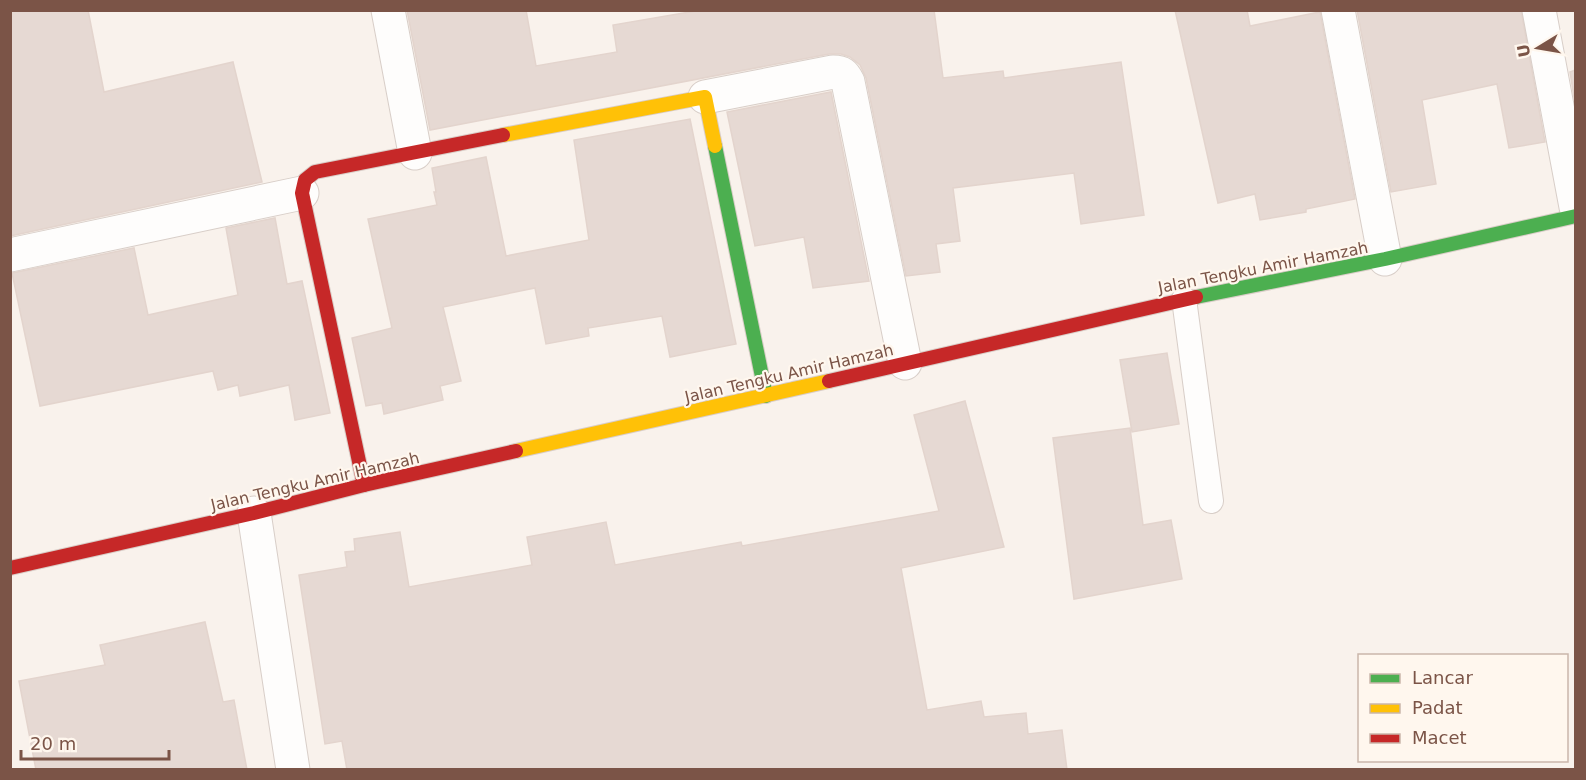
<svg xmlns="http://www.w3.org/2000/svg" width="1586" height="780" font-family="'DejaVu Sans',sans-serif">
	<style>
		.building { fill: #e6d9d3; stroke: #e3d4cd; stroke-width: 1.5 }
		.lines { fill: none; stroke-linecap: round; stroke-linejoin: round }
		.lane-casing { stroke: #d8cec8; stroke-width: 26 }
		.street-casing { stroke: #d8cec8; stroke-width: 35 }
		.fast-casing { stroke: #d9cdc7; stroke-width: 16 }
		.slow-casing { stroke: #d9cdc7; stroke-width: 16 }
		.jam-casing { stroke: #d9cdc7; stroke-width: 16 }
		.lane { stroke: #fefdfc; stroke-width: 24 }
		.street { stroke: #fefdfc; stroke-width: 33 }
		.fast { stroke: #4caf50; stroke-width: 14 }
		.slow { stroke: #ffc107; stroke-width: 14 }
		.jam { stroke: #c62828; stroke-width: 14 }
		.labels { text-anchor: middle; stroke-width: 4.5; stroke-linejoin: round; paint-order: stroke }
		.street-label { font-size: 16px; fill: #7b5447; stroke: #fff7ee }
	</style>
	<rect width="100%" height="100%" fill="#f9f2ec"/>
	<g class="building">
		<path d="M10,10H88L104,92L233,62L262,182L10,236Z"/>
		<path d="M407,10H526L536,66L617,52L613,25L701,10H934L943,78L1003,71L1004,78L1121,62L1144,215L1081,224L1074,173L953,188L960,241L936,244L940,272L906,276L866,78L860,65L850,57L841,54H829L430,130Z"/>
		<path d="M1175,10H1247L1250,26L1320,12L1355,199L1306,209V212L1260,220L1255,194L1218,203Z"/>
		<path d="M1357,10H1521L1545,142L1509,148L1497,84L1422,100L1436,184L1391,192Z"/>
		<path d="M1575,70V103L1570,72Z"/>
		<path d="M831,92L869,281L813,288L804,237L755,246L727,112Z"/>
		<path d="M690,119L736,344L670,357L662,316L588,328L589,336L546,344L535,288L443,307L461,381L440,386L443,400L384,414L382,403L366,406L352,338L392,328L368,219L437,205L434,192H436L432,168L486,157L506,256L589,240L574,140Z"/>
		<path d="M275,218L287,284L302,281L330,413L295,420L289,385L240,396L238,385L218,390L213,371L40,406L12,273L134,248L148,315L238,295L226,228Z"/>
		<path d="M1167,353L1179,424L1132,432L1120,360Z"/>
		<path d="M965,401L1004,547L901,568L927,710L981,701L984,717L1026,713L1028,734L1062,730L1067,770H347L342,741L325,744L299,575L347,567L345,552L355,551L354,539L400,532L409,587L532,565L527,537L606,522L615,565L741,542L742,546L939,511L914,415Z"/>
		<path d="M1130,428L1143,525L1171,520L1182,579L1074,599L1053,438Z"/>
		<path d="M205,622L223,702L234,700L247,770H36L19,681L105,665L100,645Z"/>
	</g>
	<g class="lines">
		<g class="lane-casing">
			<path id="lane" d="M1184,299L1211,501"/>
		</g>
		<g class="street-casing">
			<g id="street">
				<path d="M388,10L415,153"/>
				<path d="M1338,10L1385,259"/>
				<path d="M1539,10L1576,207"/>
				<path d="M705,97L833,72C842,72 844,74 848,82L905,363"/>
				<path d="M10,255L302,193"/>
				<path d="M254,513L293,770"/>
			</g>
		</g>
		<g class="fast-casing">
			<g id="fast">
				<path d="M715,146L766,396"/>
				<path d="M1196,297L1385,259L1576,216"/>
			</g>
		</g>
		<g class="slow-casing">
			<g id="slow">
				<path d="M503,135L705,97L715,146"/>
				<path d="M516,451L829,381"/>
			</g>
		</g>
		<g class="jam-casing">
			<g id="jam">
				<path d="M829,381L1196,297"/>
				<path d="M364,485L302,193L305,180L315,172L503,135"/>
				<path d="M10,568L254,513L364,485L516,451"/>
			</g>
		</g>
		<use href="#lane" class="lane"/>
		<use href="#street" class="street"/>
		<use href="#fast" class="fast"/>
		<use href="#slow" class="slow"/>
		<use href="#jam" class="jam"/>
	</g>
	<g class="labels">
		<g class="street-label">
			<text transform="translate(1263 267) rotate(-11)" y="6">Jalan Tengku Amir Hamzah</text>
			<text transform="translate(789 373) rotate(-13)" y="6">Jalan Tengku Amir Hamzah</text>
			<text transform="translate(315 481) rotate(-13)" y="6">Jalan Tengku Amir Hamzah</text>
		</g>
	</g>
	<rect width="1586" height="780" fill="none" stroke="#7b5447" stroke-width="24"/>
	<rect x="1358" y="654" width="210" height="108" fill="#fff7ee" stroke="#cab6ab" stroke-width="1.5"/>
	<rect x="1370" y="674" width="30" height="9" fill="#4caf50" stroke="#cab6ab" stroke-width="1.5"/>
	<text x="1412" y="684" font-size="18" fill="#7b5447">Lancar</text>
	<rect x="1370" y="704" width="30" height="9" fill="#ffc107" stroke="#cab6ab" stroke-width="1.5"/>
	<text x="1412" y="714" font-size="18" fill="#7b5447">Padat</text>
	<rect x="1370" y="734" width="30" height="9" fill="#c62828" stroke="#cab6ab" stroke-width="1.5"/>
	<text x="1412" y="744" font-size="18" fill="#7b5447">Macet</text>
	<g transform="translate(1538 48) rotate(259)" stroke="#fff7ee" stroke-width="4.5" paint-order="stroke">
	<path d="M0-4.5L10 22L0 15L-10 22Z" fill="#7b5447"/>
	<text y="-9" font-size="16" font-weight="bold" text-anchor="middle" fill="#7b5447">U</text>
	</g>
	<path d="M21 750v9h148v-9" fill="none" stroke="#7b5447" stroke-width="3"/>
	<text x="30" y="750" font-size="18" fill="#7b5447" stroke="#fff7ee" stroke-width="4.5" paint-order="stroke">20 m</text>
</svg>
